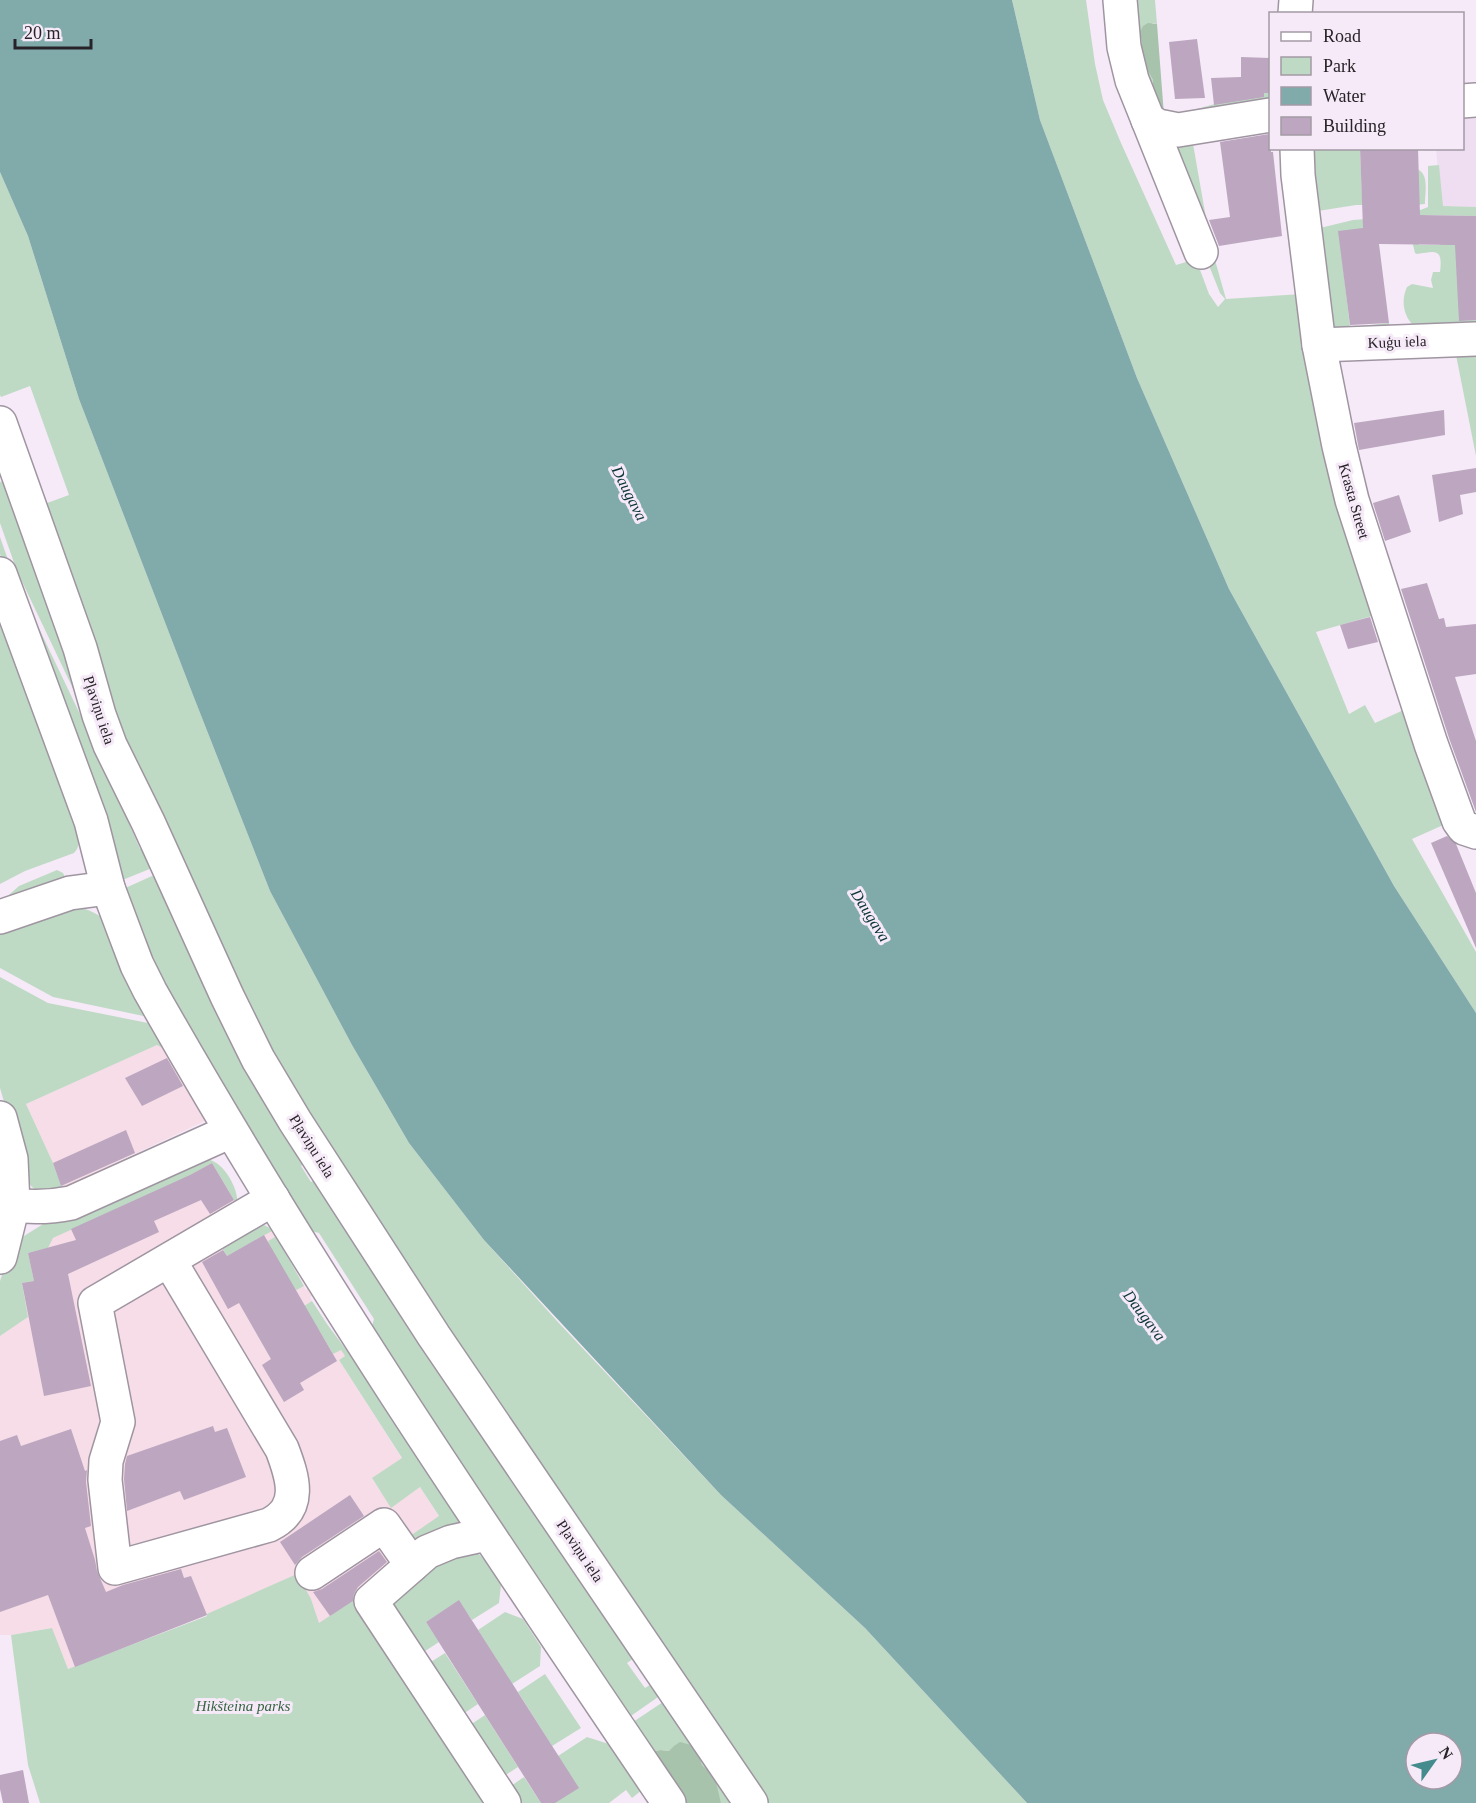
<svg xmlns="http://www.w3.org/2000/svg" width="1476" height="1803" font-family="Georgia,serif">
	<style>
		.built { fill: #efdef2 }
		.industrial { fill: #f6dde7 }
		.green { fill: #bfdac4 }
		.forest { fill: #a7c3ac }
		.water { fill: #81aaab; fill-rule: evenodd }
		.building { fill: #bca6c0 }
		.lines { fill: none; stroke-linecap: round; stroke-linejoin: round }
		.minor-casing { stroke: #9f95a1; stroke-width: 36 }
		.minor { stroke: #fff; stroke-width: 33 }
		.labels { text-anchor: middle; stroke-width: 6; stroke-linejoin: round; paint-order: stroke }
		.street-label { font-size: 15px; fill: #272328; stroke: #f6eaf8 }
		.park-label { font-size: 15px; font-style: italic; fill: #376442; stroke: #f6eaf8 }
		.water-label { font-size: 16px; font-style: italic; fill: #0b3537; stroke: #f6eaf8 }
	</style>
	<rect width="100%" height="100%" fill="#f6eaf8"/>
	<path class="built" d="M1476,115V211L1442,210L1436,149L1462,148L1463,116Z"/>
	<g class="industrial">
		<path d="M157,1045L174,1054L207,1120L62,1188L53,1163L26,1104Z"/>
		<path d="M212,1163L257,1238L272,1230L275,1237L268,1241L290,1294L304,1286L306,1290L312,1286L316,1294L310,1297L312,1301L299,1309L319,1329L333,1354L341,1350L345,1356L339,1360L402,1459L372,1479L391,1507L420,1487L461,1551L319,1624L311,1599L207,1614V1615L68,1669L51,1628L11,1635H0V1336L28,1317L22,1283L28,1253L48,1248L53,1238Z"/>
	</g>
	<g class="green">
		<path d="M1012,0H1086L1095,64L1103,100L1121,143L1176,265L1196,259L1209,294L1218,307L1225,299L1220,293L1206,258L1211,246L1226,299L1302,294L1379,614L1316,632L1349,714L1365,705L1375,723L1408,708L1450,822L1412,839L1476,952V1013L1394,886L1229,589L1137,378L1040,120Z"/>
		<path d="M1125,0H1155L1157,24L1153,23L1140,32L1142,43L1140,53L1142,61L1153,80L1152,91L1164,115L1186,112L1254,93H1270V105L1156,118Z"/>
		<path d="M1169,136L1192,138L1210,241Z"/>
		<path d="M1306,149H1360L1362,196L1419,170C1429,176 1425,193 1425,204L1384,208L1371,205H1356L1318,211Z"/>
		<path d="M1439,165L1443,206L1476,207V216L1411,215L1409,232H1419V245H1440L1441,233L1476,234V328L1418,329C1404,320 1400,302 1407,287L1412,284L1433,288L1431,280L1433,272H1440C1443,248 1436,251 1417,254L1415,253L1412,241L1404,225C1406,214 1418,211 1428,207V166Z"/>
		<path d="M0,172L28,236L79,399L193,695L270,891L352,1045L409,1143L484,1240L557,1321L721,1495L865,1628L1027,1803H760L274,1067L110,722L39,506L69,495L30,386L1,397L0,395Z"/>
		<path d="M1366,219L1377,227L1339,232L1350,327L1389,323L1390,328L1347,332L1332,328L1320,228L1353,220Z"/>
		<path d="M1476,349V456L1455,350Z"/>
		<path d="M12,478L96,737L17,571L0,523V482Z"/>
		<path d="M0,537L13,574L99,754L135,817L128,821L140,849L144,848L152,868L125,879H120L0,554Z"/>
		<path d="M11,619L81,815L72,818C76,829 84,843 74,853L25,871L0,884V623Z"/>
		<path d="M57,870L63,873L65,877L1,902L19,886Z"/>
		<path d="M152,876L156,877L309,1160L301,1166L311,1182L320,1177L637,1656L627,1663L645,1688L653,1683L661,1695L628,1718L370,1333L374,1319L319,1233L303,1229L162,995L123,889Z"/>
		<path d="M77,907C89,909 97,914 107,921L153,1018L53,997L0,968V930Z"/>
		<path d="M0,977L48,1003L158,1025L174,1054L157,1045L26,1104L53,1163L62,1188L136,1154L135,1158L74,1190L38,1191L32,1187L27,1180L0,1088Z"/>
		<path d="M206,1159C223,1160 240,1190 237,1205L212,1163L187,1177L53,1238L48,1248L28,1253L34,1281L22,1283L28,1317L0,1336V1281L5,1266L16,1244L24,1236L48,1221Z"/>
		<path d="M245,1218L253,1231L264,1225L272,1229L304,1286L289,1294L268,1241L275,1237L272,1231L227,1256L222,1248L232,1241Z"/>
		<path d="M312,1301L327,1324L388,1406L463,1524L416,1545L410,1536L439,1516L420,1487L391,1508L372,1478L402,1458L339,1360L345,1356L341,1350L333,1354L319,1330L312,1333L299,1309Z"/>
		<path d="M477,1552L488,1564L501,1585L499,1603L472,1620L459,1601L426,1622L439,1642L416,1657L391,1618L392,1595L439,1555Z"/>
		<path d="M297,1574L311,1599L319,1623L360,1596L495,1803H40L28,1765L11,1635L52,1628L68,1669L207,1616V1614Z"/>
		<path d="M505,1612L523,1619L541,1647L540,1666L512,1684L478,1630Z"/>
		<path d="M445,1653L478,1704L457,1718L423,1667Z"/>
		<path d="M545,1674L581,1728L552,1746L518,1692Z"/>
		<path d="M666,1700L737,1803H721L710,1772L702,1765L699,1754L660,1750L652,1752L630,1724Z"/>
		<path d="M485,1715L518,1767L498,1780L464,1729Z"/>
		<path d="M587,1737L615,1746L642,1790L632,1798L626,1790L609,1803H555L558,1756Z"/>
		<path d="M524,1777L541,1803H513L505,1790Z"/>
	</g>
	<g class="forest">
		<path d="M1148,23L1157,24L1164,115L1152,91L1153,80L1142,61L1140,53L1142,43L1140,32L1143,26Z"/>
		<path d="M680,1742L691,1745L699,1754L702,1765L710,1772L716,1782L721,1803H681L652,1752L660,1750L669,1751L674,1746Z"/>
	</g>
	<path class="water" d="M0,0H1012L1040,120L1137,378L1229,589L1394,886L1476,1013V1803H1027L865,1628L721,1495L484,1240L409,1143L352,1045L270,891L193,695L79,399L28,236L0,172ZM1416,1743H1452V1779H1416Z"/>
	<g class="building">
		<path d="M1197,39L1205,98L1175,99L1169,42Z"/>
		<path d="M1241,57L1270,58V93H1264V97L1214,105L1211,78L1241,77Z"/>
		<path d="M1269,134L1271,152H1273L1282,236L1219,246L1209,220L1230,217L1220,142Z"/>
		<path d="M1360,148H1418L1420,215L1476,216V320L1459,321L1455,245L1379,244L1389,323L1350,325L1338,231L1363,228Z"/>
		<path d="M1444,410L1445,435L1359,450L1354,423Z"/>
		<path d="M1476,468V492L1460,495L1463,514L1439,522L1432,475Z"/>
		<path d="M1399,495L1411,532L1385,541L1373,503Z"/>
		<path d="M1427,583L1439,619L1444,618L1446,627L1476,624V674L1455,677L1476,741V812L1449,738L1401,589Z"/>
		<path d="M1370,617L1378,642L1348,649L1340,625Z"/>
		<path d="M1447,836L1456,844L1476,893V948L1431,843Z"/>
		<path d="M167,1058L183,1086L142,1106L125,1078Z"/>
		<path d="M126,1130L135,1153L61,1186L53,1163Z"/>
		<path d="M212,1163L234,1200L210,1214L201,1200L154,1221L159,1232L68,1274L91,1386L44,1396L22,1283L34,1281L28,1253L76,1240L71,1229L190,1175Z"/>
		<path d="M264,1235L337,1361L300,1383L304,1390L284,1402L262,1365L271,1359L239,1303L228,1309L202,1262L223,1250L227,1256Z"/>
		<path d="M213,1426L215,1432L227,1428L246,1477L184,1500L180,1491L127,1511L124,1479L125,1464L127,1456Z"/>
		<path d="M71,1429L85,1471L87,1470L86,1482L91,1526L85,1528L95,1560L97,1571L106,1592L123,1585L181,1569L184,1578L191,1576L207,1615L75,1667L48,1595L0,1612V1441L17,1435L21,1446Z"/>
		<path d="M350,1495L364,1516L302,1557L295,1565L280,1542Z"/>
		<path d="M379,1551L387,1562L358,1587L354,1594L353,1601L330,1616L313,1592L322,1589Z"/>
		<path d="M459,1600L579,1788L555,1803H541L426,1622Z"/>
		<path d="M23,1770L29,1803H3L0,1789V1775Z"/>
	</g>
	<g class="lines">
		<g class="minor-casing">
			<g id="minor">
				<path d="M1120,0L1124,47L1132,80L1201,252"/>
				<path d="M1295,14L1296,0"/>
				<path d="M1462,101L1476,100"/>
				<path d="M1148,120L1158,126L1178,130L1270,115"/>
				<path d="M1297,148L1298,175L1319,345L1339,446L1352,500L1431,744L1459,821L1464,828L1476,832"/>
				<path d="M1319,345L1476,339"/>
				<path d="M0,423L80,648L99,715L110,745L148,822L227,996L258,1059L295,1121L434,1336L751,1803"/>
				<path d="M0,574L91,821L108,888L126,936L137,965L150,991C308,1271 489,1537 669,1803"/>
				<path d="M0,917L70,893L108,888"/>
				<path d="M0,1118L11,1159L13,1205L0,1257"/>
				<path d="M13,1205C34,1208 51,1207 71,1203L231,1131"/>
				<path d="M169,1260L282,1449C293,1478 303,1508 269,1525L115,1568L105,1480L106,1461L118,1422L95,1303L273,1199"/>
				<path d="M487,1534L451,1542L427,1552L371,1601L504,1803"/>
				<path d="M312,1573L384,1525L412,1565"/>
			</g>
		</g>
		<use href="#minor" class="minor"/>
	</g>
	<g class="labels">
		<g class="street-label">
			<text transform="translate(1397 342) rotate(-2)" y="5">Kuģu iela</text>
			<text transform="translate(1354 501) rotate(74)" y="5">Krasta Street</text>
			<text transform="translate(99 710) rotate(72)" y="5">Pļaviņu iela</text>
			<text transform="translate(312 1146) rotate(58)" y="5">Pļaviņu iela</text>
			<text transform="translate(580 1551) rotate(56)" y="5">Pļaviņu iela</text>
		</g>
		<g class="park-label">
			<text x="243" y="1711">Hikšteina parks</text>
		</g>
		<g class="water-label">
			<text transform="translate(630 493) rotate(63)" y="6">Daugava</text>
			<text transform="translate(871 915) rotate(58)" y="6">Daugava</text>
			<text transform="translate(1145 1315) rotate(53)" y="6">Daugava</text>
		</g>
	</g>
	<rect x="1269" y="12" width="195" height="138" fill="#f6eaf8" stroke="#a39aa5" stroke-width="1.5"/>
	<rect x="1281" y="32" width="30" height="9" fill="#ffffff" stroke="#a39aa5" stroke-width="1.5"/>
	<text x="1323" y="42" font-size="18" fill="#272328">Road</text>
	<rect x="1281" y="57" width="30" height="18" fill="#bfdac4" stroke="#a39aa5" stroke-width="1.5"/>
	<text x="1323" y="72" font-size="18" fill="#272328">Park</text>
	<rect x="1281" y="87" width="30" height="18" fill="#81aaab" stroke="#a39aa5" stroke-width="1.5"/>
	<text x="1323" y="102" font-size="18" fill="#272328">Water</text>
	<rect x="1281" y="117" width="30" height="18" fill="#bca6c0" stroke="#a39aa5" stroke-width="1.5"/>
	<text x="1323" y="132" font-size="18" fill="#272328">Building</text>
	<g transform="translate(1434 1761) rotate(56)"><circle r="28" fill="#f6eaf8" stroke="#a39aa5" stroke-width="1.5"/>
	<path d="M0-4.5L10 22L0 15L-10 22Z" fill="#438b8d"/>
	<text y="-9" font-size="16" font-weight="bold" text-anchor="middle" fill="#272328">N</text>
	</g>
	<path d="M15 39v9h76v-9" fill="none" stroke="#272328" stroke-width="3"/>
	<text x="24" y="39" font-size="18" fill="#272328" stroke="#f6eaf8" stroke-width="4.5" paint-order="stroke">20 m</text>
</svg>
